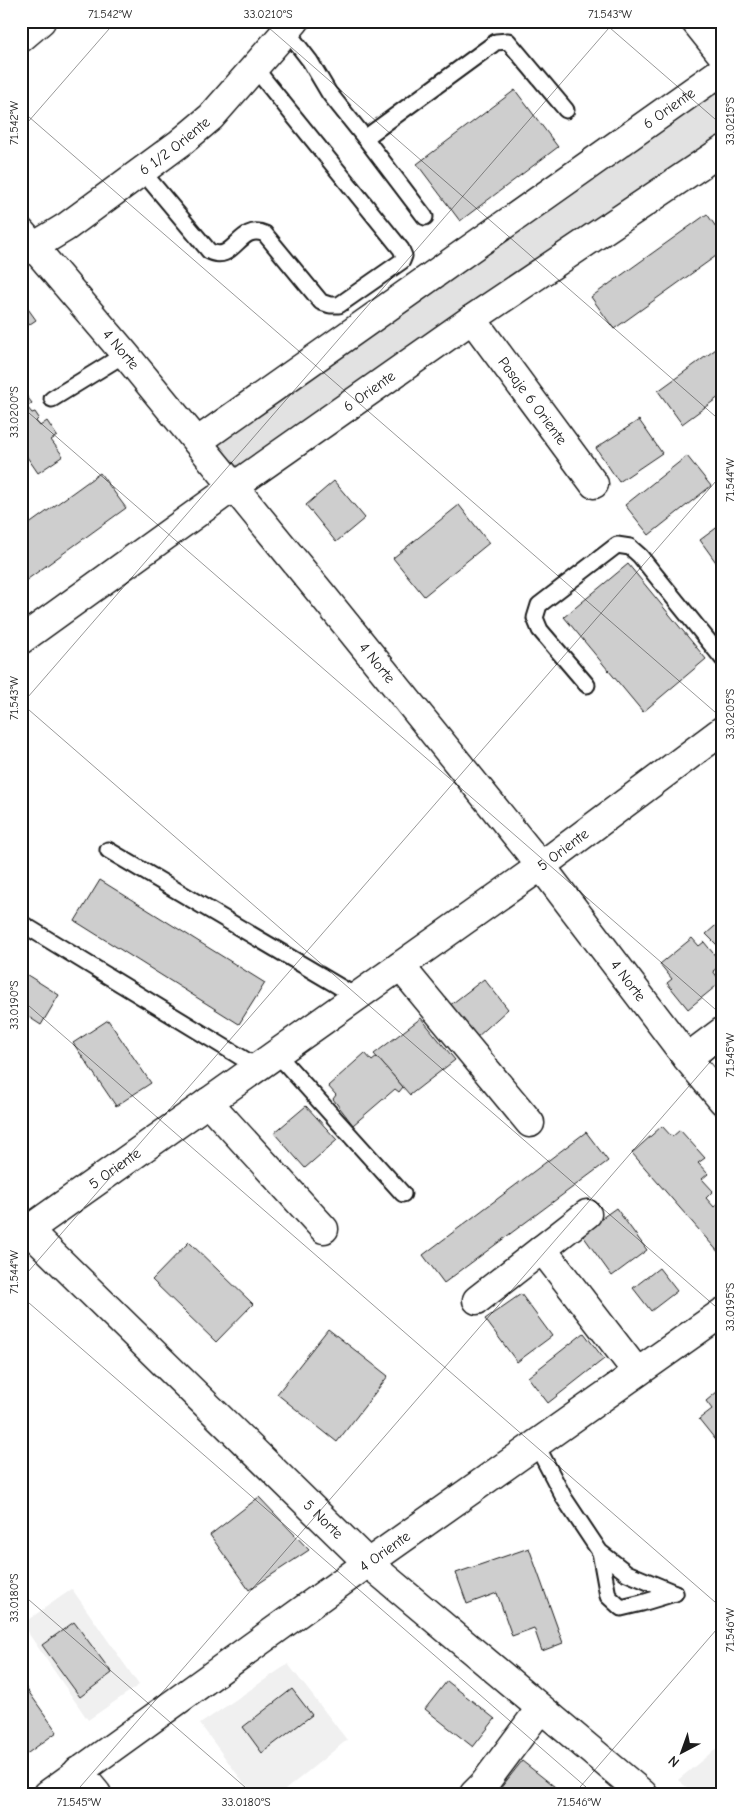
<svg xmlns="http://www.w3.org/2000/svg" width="744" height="1815" font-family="'Comic Neue',sans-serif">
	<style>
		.built { fill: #f0f0f0 }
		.green { fill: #e2e2e2; stroke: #7f7f7f }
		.building { fill: #cecece; stroke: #1c1c1c }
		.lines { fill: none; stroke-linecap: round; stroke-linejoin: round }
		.service-casing { stroke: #1c1c1c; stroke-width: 19 }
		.minor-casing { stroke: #1c1c1c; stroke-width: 31 }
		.secondary-casing { stroke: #1c1c1c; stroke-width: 31 }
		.service { stroke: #fff; stroke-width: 15 }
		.minor { stroke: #fff; stroke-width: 28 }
		.secondary { stroke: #fff; stroke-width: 28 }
		.ticks { fill: none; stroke: #1c1c1c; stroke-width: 1; stroke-opacity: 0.45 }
		.labels { text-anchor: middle; stroke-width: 4; stroke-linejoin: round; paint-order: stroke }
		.street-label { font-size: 15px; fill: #1c1c1c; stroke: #fff }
		.neatline { fill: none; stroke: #1c1c1c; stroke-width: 2 }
		.ticks-label { font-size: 12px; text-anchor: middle; fill: #1c1c1c }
	</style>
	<rect width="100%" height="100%" fill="#fff"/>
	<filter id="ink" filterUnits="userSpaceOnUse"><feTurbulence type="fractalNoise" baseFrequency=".02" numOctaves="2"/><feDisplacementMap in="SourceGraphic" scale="10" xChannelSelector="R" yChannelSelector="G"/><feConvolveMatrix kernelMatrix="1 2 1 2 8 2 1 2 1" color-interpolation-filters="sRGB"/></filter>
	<g filter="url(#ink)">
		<g class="built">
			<path d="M72,1589L139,1685L88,1720L22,1624Z"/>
			<path d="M288,1664L347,1740L280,1794H252L200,1724Z"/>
			<path d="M723,1743V1794H695L678,1780Z"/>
		</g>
		<path class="green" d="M723,83V134L239,473L214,442Z"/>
		<g class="building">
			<path d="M515,90L558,147L460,221L417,164Z"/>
			<path d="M707,214L723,237V251L614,329L591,297Z"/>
			<path d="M21,299L36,320L21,330Z"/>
			<path d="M723,344V394L682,424L658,391Z"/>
			<path d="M25,394L32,403L27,407L32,413L35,412L39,418L36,421L40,426L47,421L57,436L51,440L63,456L38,473L25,454L21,456V396Z"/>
			<path d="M639,420L662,453L619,482L596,448Z"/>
			<path d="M687,456L711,486L649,535L625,505Z"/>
			<path d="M100,473L126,508L21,584V530Z"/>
			<path d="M334,481L365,518L336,542L306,505Z"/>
			<path d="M459,505L489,543L424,596L393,558Z"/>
			<path d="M723,523V572L700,540Z"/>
			<path d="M628,564L706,659L643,712L564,617Z"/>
			<path d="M100,880L265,983L239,1024L75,921Z"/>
			<path d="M723,919V944L719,947L706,934Z"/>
			<path d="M692,938L699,946L704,942L722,964L713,971L721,982L688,1009L667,983L672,979L660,964Z"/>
			<path d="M21,971L59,995L41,1025L21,1012Z"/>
			<path d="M484,979L508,1009L476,1038L449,1006Z"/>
			<path d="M421,1018L455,1060L410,1095L374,1054Z"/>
			<path d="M108,1020L151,1083L116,1106L73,1043Z"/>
			<path d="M365,1053L372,1061L377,1057L403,1087L399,1092L395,1089L353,1125L333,1099L336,1095L328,1086Z"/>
			<path d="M306,1106L337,1140L305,1168L274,1133Z"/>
			<path d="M662,1126L672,1137L680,1130L705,1158L698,1163L708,1174L702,1179L713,1191L706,1198L714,1207L723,1199V1251L720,1254L632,1153Z"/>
			<path d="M586,1132L608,1161L444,1283L423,1255Z"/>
			<path d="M616,1208L647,1250L612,1276L581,1233Z"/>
			<path d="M189,1242L253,1304L216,1342L152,1280Z"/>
			<path d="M659,1268L677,1291L651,1311L633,1288Z"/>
			<path d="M521,1294L552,1336L517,1362L485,1319Z"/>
			<path d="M328,1329L388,1376L337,1442L277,1394Z"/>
			<path d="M584,1333L604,1359L548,1403L528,1377Z"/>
			<path d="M723,1387V1449L699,1419L712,1409L706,1401Z"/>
			<path d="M259,1497L309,1550L249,1590L210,1535Z"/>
			<path d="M529,1548L563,1643L542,1651L534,1628L512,1636L497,1593L467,1604L456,1573Z"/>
			<path d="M74,1622L112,1673L80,1697L42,1645Z"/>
			<path d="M21,1681L57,1732L21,1758Z"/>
			<path d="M447,1681L495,1719L473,1747L425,1709Z"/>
			<path d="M292,1689L312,1715L262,1753L243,1727Z"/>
			<path d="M522,1761L555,1787L549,1794H496Z"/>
		</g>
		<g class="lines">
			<g class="service-casing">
				<g id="service">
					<path d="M286,30L310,61L329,93L365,138L496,42L508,41L566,110"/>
					<path d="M365,138L425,217"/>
					<path d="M142,171L209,251C234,265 239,222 265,234L321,302L330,305H339L402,261L404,256L401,249L254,67"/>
					<path d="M52,399L125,354"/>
					<path d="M587,685L540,630L535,618L539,605L617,545L630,547L640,556L723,659"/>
					<path d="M108,850L357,997"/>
					<path d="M21,923L257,1067"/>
					<path d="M276,1053L403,1194"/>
					<path d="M536,1444L564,1498L600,1552L627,1573L675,1593"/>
					<path d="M600,1552L608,1596L621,1608L642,1603L675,1593"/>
				</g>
			</g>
			<g class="minor-casing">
				<g id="minor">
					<path d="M695,21L723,56"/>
					<path d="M21,38L41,21"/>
					<path id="s1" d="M21,232L125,354L324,597L541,866L687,1058L723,1101"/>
					<path id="s2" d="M33,247L66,227L180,143L211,117L295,21"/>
					<path id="s3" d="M472,319L594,484"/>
					<path id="s4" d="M197,442L723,70"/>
					<path id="s5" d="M21,640L233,487L472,319L723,150"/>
					<path d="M400,966L530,1123"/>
					<path d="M687,1058L723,1031"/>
					<path d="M208,1102L324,1229"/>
					<path id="s6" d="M21,1225L28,1230L368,1563L643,1794"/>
					<path d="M542,1249L637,1372"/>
					<path d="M477,1300L587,1214"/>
					<path d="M78,1771L97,1794"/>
					<path id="s7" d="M48,1794L368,1563L723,1312"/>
					<path d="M474,1794L484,1784L540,1709"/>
				</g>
			</g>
			<g class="secondary-casing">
				<g id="secondary">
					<path id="s8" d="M21,1235L541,866L723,730"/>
				</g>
			</g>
			<use href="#service" class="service"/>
			<use href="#minor" class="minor"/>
			<use href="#secondary" class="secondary"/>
		</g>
	</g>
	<path class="ticks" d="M261,21L723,423M602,21L723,126M21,110L723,719M21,130L116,21M21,406L723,1016M21,703L723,1313M21,705L615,21M21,999L723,1609M21,1280L723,473M21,1296L594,1794M21,1593L253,1794M74,1794L723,1047M574,1794L723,1622"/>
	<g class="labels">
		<g class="street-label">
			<text dy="5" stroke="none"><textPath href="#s4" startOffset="578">6 Oriente</textPath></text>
			<text dy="5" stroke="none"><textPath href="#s2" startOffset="174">6 1/2 Oriente</textPath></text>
			<text dy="5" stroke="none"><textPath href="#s1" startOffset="154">4 Norte</textPath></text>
			<text dy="5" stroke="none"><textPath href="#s5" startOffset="428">6 Oriente</textPath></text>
			<text dy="5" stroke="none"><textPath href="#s3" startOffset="102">Pasaje 6 Oriente</textPath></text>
			<text dy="5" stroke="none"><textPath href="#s1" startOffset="559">4 Norte</textPath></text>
			<text dy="5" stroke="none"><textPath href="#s8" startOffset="665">5 Oriente</textPath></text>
			<text dy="5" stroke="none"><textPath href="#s1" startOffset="964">4 Norte</textPath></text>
			<text dy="5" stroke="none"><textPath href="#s8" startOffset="115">5 Oriente</textPath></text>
			<text dy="5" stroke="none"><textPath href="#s6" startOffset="422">5 Norte</textPath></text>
			<text dy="5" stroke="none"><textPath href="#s7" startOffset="415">4 Oriente</textPath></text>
		</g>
	</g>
	<rect width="744" height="1815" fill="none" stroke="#fff" stroke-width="55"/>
	<g transform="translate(682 1752) rotate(221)" stroke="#ffffff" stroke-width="4" paint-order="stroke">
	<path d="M0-4L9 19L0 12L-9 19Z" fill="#1c1c1c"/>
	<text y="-8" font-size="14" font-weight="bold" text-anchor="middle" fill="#1c1c1c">N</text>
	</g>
	<rect x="28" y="28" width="688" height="1760" class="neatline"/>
	<g class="ticks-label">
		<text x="110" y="18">71.542°W</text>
		<text x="268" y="18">33.0210°S</text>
		<text x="610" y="18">71.543°W</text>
		<text transform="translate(730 121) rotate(-90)" y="4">33.0215°S</text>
		<text transform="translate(14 123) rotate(-90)" y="4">71.542°W</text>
		<text transform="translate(14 412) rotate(-90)" y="4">33.0200°S</text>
		<text transform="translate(730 480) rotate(-90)" y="4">71.544°W</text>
		<text transform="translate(14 698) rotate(-90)" y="4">71.543°W</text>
		<text transform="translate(730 714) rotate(-90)" y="4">33.0205°S</text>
		<text transform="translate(14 1005) rotate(-90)" y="4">33.0190°S</text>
		<text transform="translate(730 1055) rotate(-90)" y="4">71.545°W</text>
		<text transform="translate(14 1272) rotate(-90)" y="4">71.544°W</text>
		<text transform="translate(730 1307) rotate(-90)" y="4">33.0195°S</text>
		<text transform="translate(14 1598) rotate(-90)" y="4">33.0180°S</text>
		<text transform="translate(730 1630) rotate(-90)" y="4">71.546°W</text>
		<text x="79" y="1806">71.545°W</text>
		<text x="246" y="1806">33.0180°S</text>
		<text x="579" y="1806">71.546°W</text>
	</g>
</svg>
